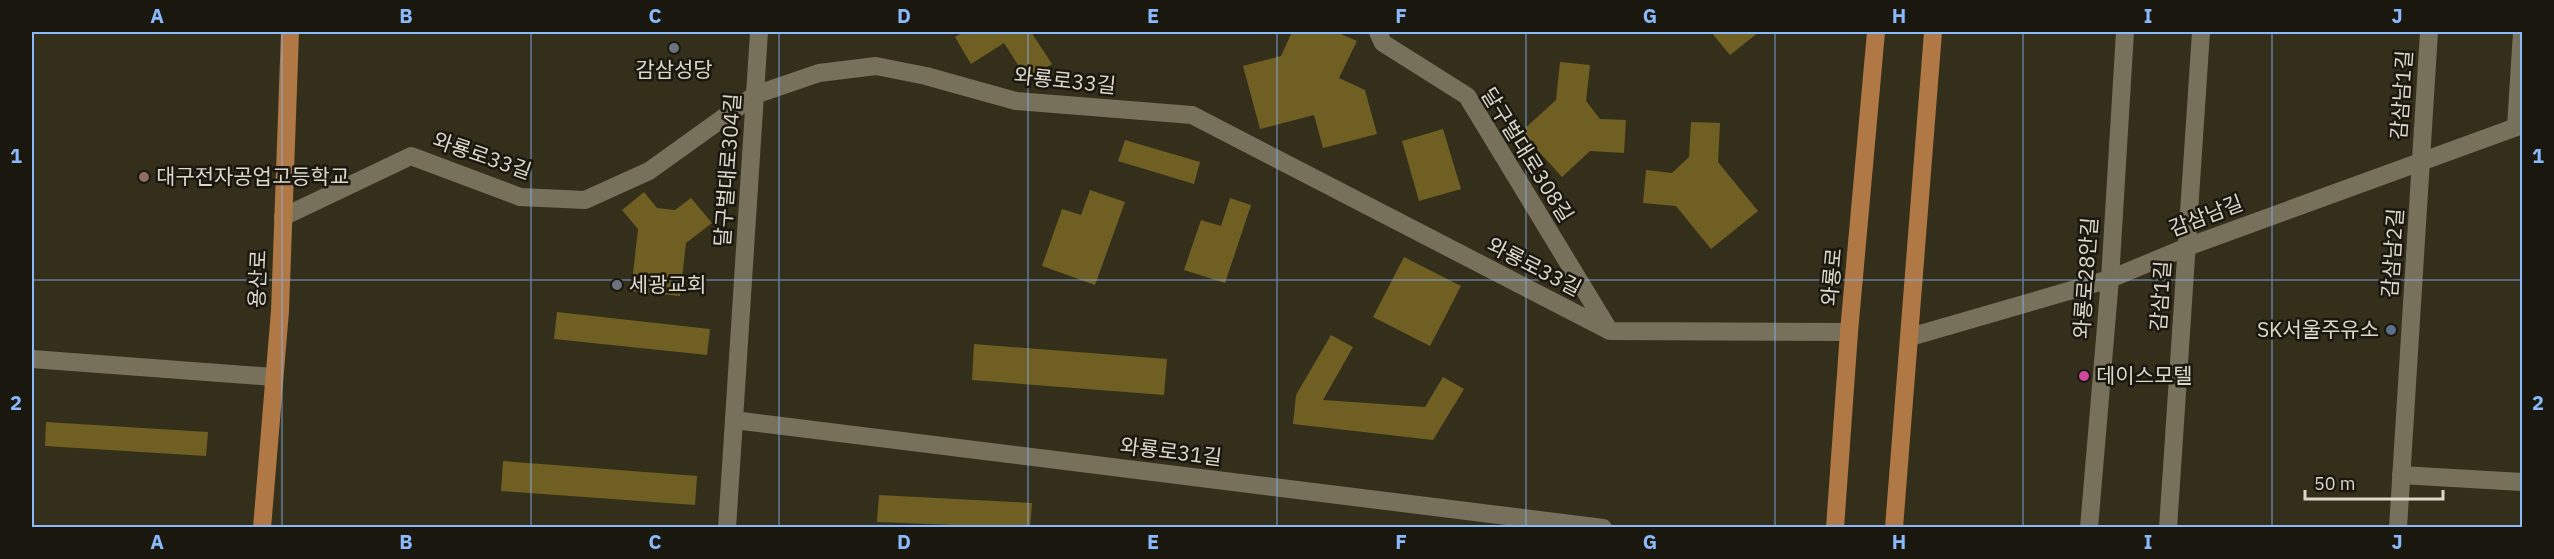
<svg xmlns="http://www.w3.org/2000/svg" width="2554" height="559" font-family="'IBM Plex Sans','Noto Sans KR',sans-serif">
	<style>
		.building { fill: #6f5f22 }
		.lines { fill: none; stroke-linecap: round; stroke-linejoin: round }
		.minor { stroke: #77715b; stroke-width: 18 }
		.major { stroke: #af7845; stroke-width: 18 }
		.grid { fill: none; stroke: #8abafc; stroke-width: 1.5; stroke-opacity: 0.55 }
		.worship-dot { fill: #6b7280; stroke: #1a170f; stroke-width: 2 }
		.education-dot { fill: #8d6e63; stroke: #1a170f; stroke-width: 2 }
		.service-dot { fill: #5c6f8a; stroke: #1a170f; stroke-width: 2 }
		.hotel-dot { fill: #d1479c; stroke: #1a170f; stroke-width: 2 }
		.labels { text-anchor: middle; stroke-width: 5; stroke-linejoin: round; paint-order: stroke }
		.poi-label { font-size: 21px; fill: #dbd7cb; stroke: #1a170f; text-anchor: start }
		.street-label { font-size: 21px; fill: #dbd7cb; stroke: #1a170f }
		.neatline { fill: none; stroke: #8abafc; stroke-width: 2 }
		.grid-label { font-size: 20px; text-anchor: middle; font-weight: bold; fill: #8abafc }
	</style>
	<rect width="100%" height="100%" fill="#342f1b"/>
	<g class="building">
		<path d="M964,32H1031L1052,64L1027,79L1004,43L971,64L955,37Z"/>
		<path d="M1292,32H1336L1357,41L1339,78L1365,90L1377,134L1323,148L1314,115L1260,129L1243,66L1281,56Z"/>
		<path d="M1711,32H1759L1730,55Z"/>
		<path d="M1560,62L1590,65L1586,101L1600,119L1626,120L1624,153L1590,151L1562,177L1521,132L1556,100Z"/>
		<path d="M1691,122L1720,123L1718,162L1758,211L1711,249L1676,206L1643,203L1646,170L1672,173L1689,157Z"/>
		<path d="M1443,129L1461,189L1419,201L1402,141Z"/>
		<path d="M1125,140L1200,162L1194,184L1118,161Z"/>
		<path d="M1090,190L1125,202L1095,285L1042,266L1062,209L1081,215Z"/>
		<path d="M644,192L657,208L675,210L691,198L712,223L686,243L680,296L631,291L638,229L622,210Z"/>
		<path d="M1230,198L1251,205L1225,283L1184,270L1201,220L1221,226Z"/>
		<path d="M1404,257L1461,286L1430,346L1373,317Z"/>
		<path d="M557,312L710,329L707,355L554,339Z"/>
		<path d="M1331,335L1353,347L1323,400L1425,407L1443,377L1464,389L1433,440L1293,424L1296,395Z"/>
		<path d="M974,344L1167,359L1164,395L972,380Z"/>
		<path d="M46,422L208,432L206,456L45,446Z"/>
		<path d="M503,461L697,476L695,505L501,491Z"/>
		<path d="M879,495L1032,503L1030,528L877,522Z"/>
	</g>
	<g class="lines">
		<g class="minor">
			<path d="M1378,32L1383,43L1467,96L1609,330"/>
			<path d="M2516,127L2522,32"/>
			<path d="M283,217L411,156L520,197L585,200L649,171L755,95L819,73L876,66L926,76L1016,101L1192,115L1610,331L1849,332"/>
			<path d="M1910,337L2110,279L2187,247L2522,125"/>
			<path d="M32,359L274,377"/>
			<path d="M734,420L1603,528"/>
			<path d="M2401,475L2522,482"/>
			<path d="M727,528L759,32"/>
			<path d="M2089,528L2110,279L2125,32"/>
			<path d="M2168,528L2201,32"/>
			<path d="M2398,528L2429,32"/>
		</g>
		<g class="major">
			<path d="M262,528L280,311L290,32"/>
			<path d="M1835,528L1849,332L1876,32"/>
			<path d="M1894,528L1933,32"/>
		</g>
	</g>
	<path class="grid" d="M282,32V528M531,32V528M779,32V528M1028,32V528M1277,32V528M1526,32V528M1775,32V528M2023,32V528M2272,32V528M32,280H2522"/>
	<g class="worship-dot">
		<circle cx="674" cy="48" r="6"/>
		<circle cx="617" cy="285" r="6"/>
	</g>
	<circle class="education-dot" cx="144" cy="177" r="6"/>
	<circle class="service-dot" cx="2391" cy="330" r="6"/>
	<circle class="hotel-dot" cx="2084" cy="376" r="6"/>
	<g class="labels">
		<g class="poi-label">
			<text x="674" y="77" text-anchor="middle">감삼성당</text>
			<text x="156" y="184">대구전자공업고등학교</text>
			<text x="629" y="292">세광교회</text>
			<text x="2379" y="337" text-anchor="end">SK서울주유소</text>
			<text x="2096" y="383">데이스모텔</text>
		</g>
		<g class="street-label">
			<text transform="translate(1065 81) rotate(6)" y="7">와룡로33길</text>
			<text transform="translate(2402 95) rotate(-86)" y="7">감삼남1길</text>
			<text transform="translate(1527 155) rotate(58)" y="7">달구벌대로308길</text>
			<text transform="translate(482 156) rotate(19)" y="7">와룡로33길</text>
			<text transform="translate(728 170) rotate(-86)" y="7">달구벌대로304길</text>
			<text transform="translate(2206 216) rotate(-21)" y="7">감삼남길</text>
			<text transform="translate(2393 253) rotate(-86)" y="7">감삼남2길</text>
			<text transform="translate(1534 267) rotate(27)" y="7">와룡로33길</text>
			<text transform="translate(1832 277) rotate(-85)" y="7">와룡로</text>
			<text transform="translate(2086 278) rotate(-86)" y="7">와룡로28안길</text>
			<text transform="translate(258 279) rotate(-88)" y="7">용산로</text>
			<text transform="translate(2161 296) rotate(-86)" y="7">감삼1길</text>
			<text transform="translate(1171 452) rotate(7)" y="7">와룡로31길</text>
		</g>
	</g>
	<rect width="2554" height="559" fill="none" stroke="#1a170f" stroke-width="66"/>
	<path d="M2305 490v9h138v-9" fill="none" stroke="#dbd7cb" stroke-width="3"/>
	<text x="2314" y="490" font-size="18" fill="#dbd7cb" stroke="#1a170f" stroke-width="4.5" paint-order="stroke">50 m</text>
	<rect x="33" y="33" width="2488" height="493" class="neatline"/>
	<g class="grid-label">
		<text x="157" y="23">A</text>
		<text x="406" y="23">B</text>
		<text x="655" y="23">C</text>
		<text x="904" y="23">D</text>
		<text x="1153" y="23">E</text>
		<text x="1401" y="23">F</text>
		<text x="1650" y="23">G</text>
		<text x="1899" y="23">H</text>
		<text x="2148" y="23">I</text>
		<text x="2397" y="23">J</text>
		<text x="16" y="163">1</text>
		<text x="2538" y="163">1</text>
		<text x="16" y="410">2</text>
		<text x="2538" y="410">2</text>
		<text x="157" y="549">A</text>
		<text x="406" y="549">B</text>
		<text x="655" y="549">C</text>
		<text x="904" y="549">D</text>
		<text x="1153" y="549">E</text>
		<text x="1401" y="549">F</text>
		<text x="1650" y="549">G</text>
		<text x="1899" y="549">H</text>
		<text x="2148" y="549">I</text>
		<text x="2397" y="549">J</text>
	</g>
</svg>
